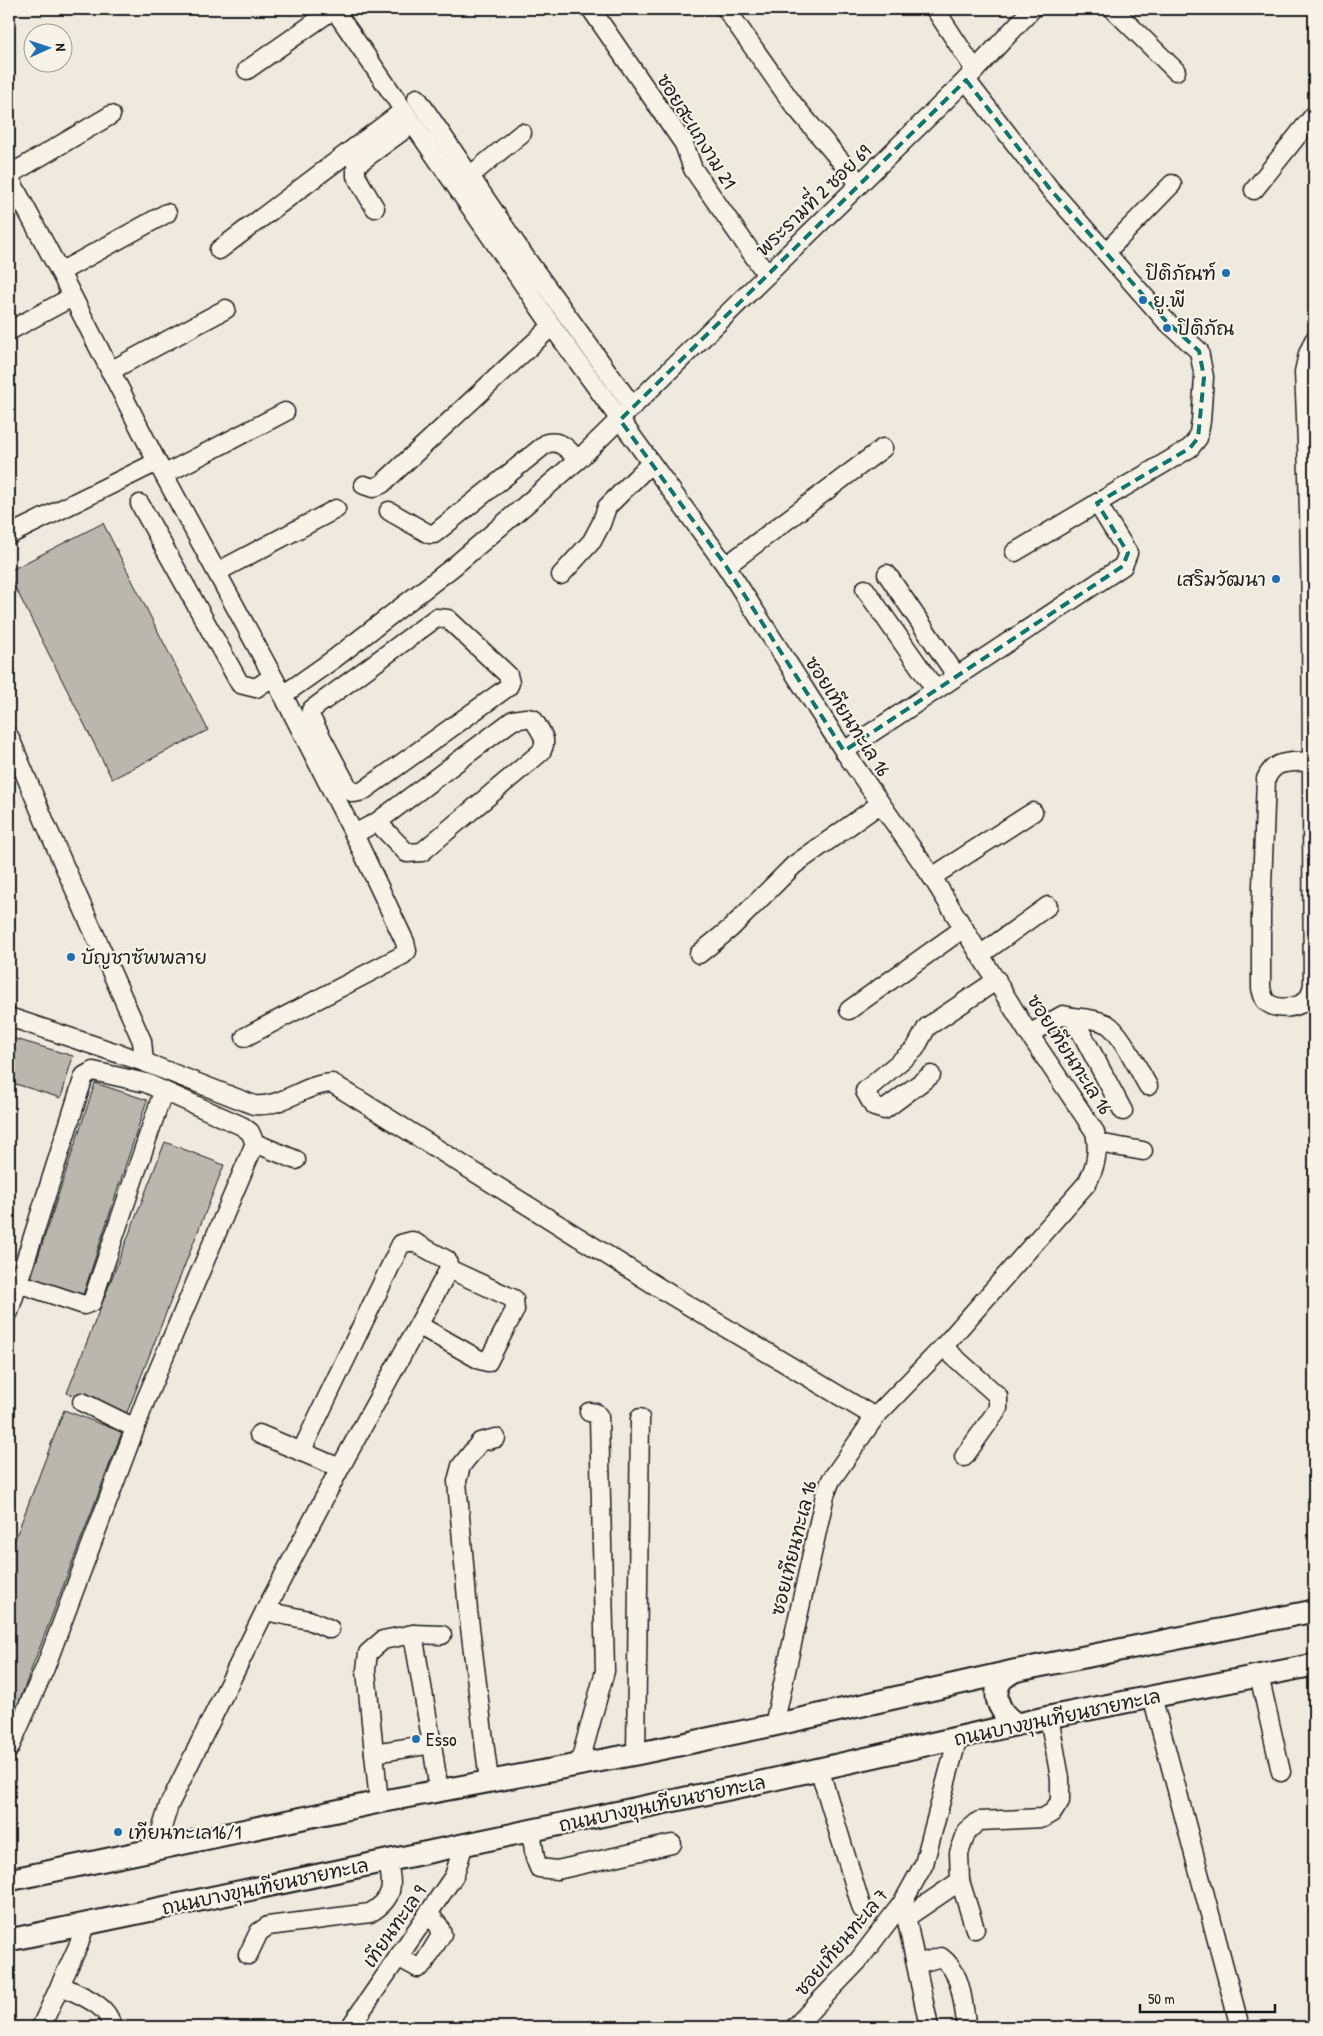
<svg xmlns="http://www.w3.org/2000/svg" width="1323" height="2036" font-family="'Patrick Hand','Playpen Sans Thai',sans-serif">
	<style>
		.building { fill: #bab7af; stroke: #1c1c1c }
		.lines { fill: none; stroke-linecap: round; stroke-linejoin: round }
		.minor-casing { stroke: #1c1c1c; stroke-width: 21 }
		.major-casing { stroke: #1c1c1c; stroke-width: 25 }
		.minor { stroke: #f7f3e8; stroke-width: 18 }
		.major { stroke: #f7f3e8; stroke-width: 21 }
		.marked { fill: none; stroke: #0f766e; stroke-width: 4; stroke-dasharray: 10 6; stroke-linejoin: round }
		.poi-dot { fill: #1f6fb2; stroke: #f7f3e8; stroke-width: 2 }
		.labels { text-anchor: middle; stroke-width: 4.5; stroke-linejoin: round; paint-order: stroke }
		.street-label { font-size: 19px; fill: #1c1c1c; stroke: #f7f3e8 }
		.poi-label { font-size: 19px; fill: #1c1c1c; stroke: #f7f3e8; text-anchor: start }
	</style>
	<rect width="100%" height="100%" fill="#eeeae0"/>
	<filter id="ink" filterUnits="userSpaceOnUse"><feTurbulence type="fractalNoise" baseFrequency=".02" numOctaves="2"/><feDisplacementMap in="SourceGraphic" scale="10" xChannelSelector="R" yChannelSelector="G"/><feConvolveMatrix kernelMatrix="1 2 1 2 8 2 1 2 1" color-interpolation-filters="sRGB"/></filter>
	<g filter="url(#ink)">
		<g class="building">
			<path d="M103,523L208,730L112,779L9,575V571Z"/>
			<path d="M9,1037L73,1056L61,1098L9,1082Z"/>
			<path d="M95,1083L147,1100L83,1295L31,1278Z"/>
			<path d="M165,1142L224,1165L126,1415L67,1393Z"/>
			<path d="M64,1410L122,1432L9,1728V1555Z"/>
		</g>
		<g class="lines">
			<g class="minor-casing">
				<g id="minor">
					<path d="M334,9L552,326L726,566L844,751L932,877L1029,1034L1095,1132C1099,1151 1096,1166 1087,1183L943,1347L875,1417L831,1480L825,1495L774,1725"/>
					<path d="M591,9L684,144L693,169L767,275"/>
					<path d="M726,9L793,104L860,184"/>
					<path d="M935,9L975,70"/>
					<path d="M1113,9L1176,71"/>
					<path d="M247,70L334,9"/>
					<path d="M966,80L1050,189L1165,320L1199,351L1204,377L1201,421L1198,438L1190,448L1015,552"/>
					<path d="M417,98L525,257L633,407"/>
					<path d="M9,175L111,115"/>
					<path d="M471,175L522,133"/>
					<path d="M9,177L60,272L157,462L283,695L354,834L405,942L407,951L403,955L245,1037"/>
					<path d="M1254,190L1314,115"/>
					<path d="M375,208L356,176V165L412,124"/>
					<path d="M219,250L403,111"/>
					<path d="M1106,252L1172,184"/>
					<path d="M60,272L167,213"/>
					<path d="M9,331L72,297"/>
					<path d="M110,371L226,309"/>
					<path d="M165,474L285,412"/>
					<path d="M364,485L373,488L382,484L552,326"/>
					<path d="M140,504L240,684L256,688L272,677"/>
					<path d="M389,511L429,534H434L547,443C562,440 568,450 578,460"/>
					<path d="M9,535L157,462"/>
					<path d="M726,566L883,448"/>
					<path d="M217,572L336,509"/>
					<path d="M887,574L956,675"/>
					<path d="M561,575L592,541L601,524L607,507L651,463"/>
					<path d="M865,589L935,689"/>
					<path d="M436,618L448,619L508,675L510,683L508,687L363,791L354,793L350,791L310,716L311,710Z"/>
					<path d="M283,695L334,659L453,567L578,460L966,80L1032,9"/>
					<path d="M9,736L47,827L142,1041L144,1062"/>
					<path d="M844,751L1123,566L1128,553L1097,503"/>
					<path d="M1312,761C1291,763 1275,758 1266,779L1261,913V988C1262,992 1263,997 1265,1000C1274,1012 1301,1009 1309,997C1311,994 1312,988 1313,985C1311,781 1314,576 1304,372L1308,354L1314,340"/>
					<path d="M354,834L377,822L513,720L526,718L533,719C540,731 549,739 541,752L422,852L407,853L377,822"/>
					<path d="M932,877L1033,812"/>
					<path d="M699,954L731,928L794,865L880,804"/>
					<path d="M980,955L1048,906"/>
					<path d="M849,1010L964,928"/>
					<path d="M9,1017L144,1062L254,1105C282,1108 304,1084 332,1083L671,1295L875,1417"/>
					<path d="M1073,1017C1084,1018 1097,1019 1107,1024C1121,1032 1139,1071 1148,1086"/>
					<path d="M1029,1034L1063,1015L1073,1017L1123,1111"/>
					<path d="M931,1075L884,1110L874,1107L865,1091L915,1049L927,1027L997,980"/>
					<path d="M255,1143L296,1160"/>
					<path d="M1098,1143L1143,1151"/>
					<path d="M18,1283L84,1305L92,1302L163,1092"/>
					<path d="M9,1312L84,1076L93,1071L146,1083L242,1126L250,1132L255,1143L146,1399L45,1668L9,1749"/>
					<path d="M420,1326L480,1360L488,1362L491,1356L515,1310L514,1299L449,1269"/>
					<path d="M943,1347L998,1396V1409L964,1457"/>
					<path d="M82,1402L135,1428"/>
					<path d="M259,1434L340,1468"/>
					<path d="M265,1611L309,1620L330,1629"/>
					<path d="M413,1634L432,1744"/>
					<path d="M1259,1675L1281,1772"/>
					<path d="M1152,1696L1240,2027"/>
					<path d="M374,1753L366,1670L368,1653L383,1640L413,1634L442,1635"/>
					<path d="M636,1754L640,1418"/>
					<path d="M579,1765L605,1671L599,1417L596,1413L589,1412"/>
					<path d="M819,1768L862,1909"/>
					<path d="M489,1781L468,1611L457,1481L461,1466L480,1442L496,1438"/>
					<path d="M379,1802L374,1753L432,1744L439,1791"/>
					<path d="M531,1830L535,1858L539,1868L557,1870L672,1844"/>
					<path d="M156,1847L169,1805L265,1611L340,1468L449,1269L447,1260L412,1241L401,1244L301,1452"/>
					<path d="M903,1902L929,2027"/>
					<path d="M907,1917L960,1881"/>
					<path d="M975,1929L960,1881L959,1853L967,1831L979,1821L1043,1818L1053,1812L1060,1801V1778L1049,1717"/>
					<path d="M248,1955L259,1932L268,1926L370,1913C394,1899 394,1885 387,1860"/>
					<path d="M398,1957L418,1968L423,1965L442,1934L439,1926L428,1913"/>
					<path d="M917,1964L941,1957C963,1973 962,2002 967,2027"/>
					<path d="M60,1985C77,1994 111,2005 111,2027"/>
					<path d="M41,2027L79,1944L85,1924"/>
					<path d="M350,2027L454,1876L464,1844"/>
					<path d="M795,2027L858,1961L903,1902L924,1864L958,1737"/>
				</g>
			</g>
			<g class="major-casing">
				<g id="major">
					<path d="M1014,1671C1010,1674 1004,1677 1001,1681C990,1697 1003,1718 1018,1724"/>
					<path d="M9,1880L379,1802L636,1754L774,1725L1014,1671L1314,1611"/>
					<path d="M9,1940L748,1785L1049,1717L1314,1665"/>
				</g>
			</g>
			<use href="#minor" class="minor"/>
			<use href="#major" class="major"/>
		</g>
	</g>
	<path class="marked" d="M966,80L1050,189L1165,320L1199,351L1204,377L1198,438L1190,448L1097,503L1128,553L1123,566L844,751L726,566L620,420Z"/>
	<g class="poi-dot">
		<circle cx="1226" cy="273" r="5"/>
		<circle cx="1143" cy="300" r="5"/>
		<circle cx="1167" cy="328" r="5"/>
		<circle cx="1276" cy="579" r="5"/>
		<circle cx="71" cy="957" r="5"/>
		<circle cx="416" cy="1739" r="5"/>
		<circle cx="118" cy="1832" r="5"/>
	</g>
	<g class="labels">
		<g class="street-label">
			<text transform="translate(697 131) rotate(58)" y="7">ซอยสะแกงาม 21</text>
			<text transform="translate(813 200) rotate(-44)" y="7">พระรามที่ 2 ซอย 69</text>
			<text transform="translate(848 716) rotate(57)" y="7">ซอยเทียนทะเล 16</text>
			<text transform="translate(1070 1054) rotate(57)" y="7">ซอยเทียนทะเล 16</text>
			<text transform="translate(793 1548) rotate(-76)" y="7">ซอยเทียนทะเล 16</text>
			<text transform="translate(1057 1717) rotate(-12)" y="7">ถนนบางขุนเทียนชายทะเล</text>
			<text transform="translate(662 1803) rotate(-12)" y="7">ถนนบางขุนเทียนชายทะเล</text>
			<text transform="translate(265 1886) rotate(-12)" y="7">ถนนบางขุนเทียนชายทะเล</text>
			<text transform="translate(394 1926) rotate(-55)" y="7">เทียนทะเล 9</text>
			<text transform="translate(841 1942) rotate(-50)" y="7">ซอยเทียนทะเล 7</text>
		</g>
		<g class="poi-label">
			<text x="1216" y="280" text-anchor="end">ปิติภัณฑ์</text>
			<text x="1153" y="307">ยู.พี</text>
			<text x="1177" y="335">ปิติภัณ</text>
			<text x="1266" y="586" text-anchor="end">เสริมวัฒนา</text>
			<text x="81" y="964">บัญชาซัพพลาย</text>
			<text x="426" y="1746">Esso</text>
			<text x="128" y="1839">เทียนทะเล16/1</text>
		</g>
	</g>
	<rect width="1323" height="2036" fill="none" stroke="#f7f3e8" stroke-width="30"/>
	<rect x="15" y="15" width="1293" height="2006" fill="none" stroke="#1c1c1c" stroke-width="2" filter="url(#ink)"/>
	<g transform="translate(48 48) rotate(87)"><circle r="24" fill="#f7f3e8" stroke="#9f9d96"/>
	<path d="M0-4L9 19L0 12L-9 19Z" fill="#1f6fb2"/>
	<text y="-8" font-size="14" font-weight="bold" text-anchor="middle" fill="#1c1c1c">N</text>
	</g>
	<path d="M1140 2004v8h135v-8" fill="none" stroke="#1c1c1c" stroke-width="2.5"/>
	<text x="1148" y="2004" font-size="15" fill="#1c1c1c" stroke="#f7f3e8" stroke-width="4" paint-order="stroke">50 m</text>
</svg>
